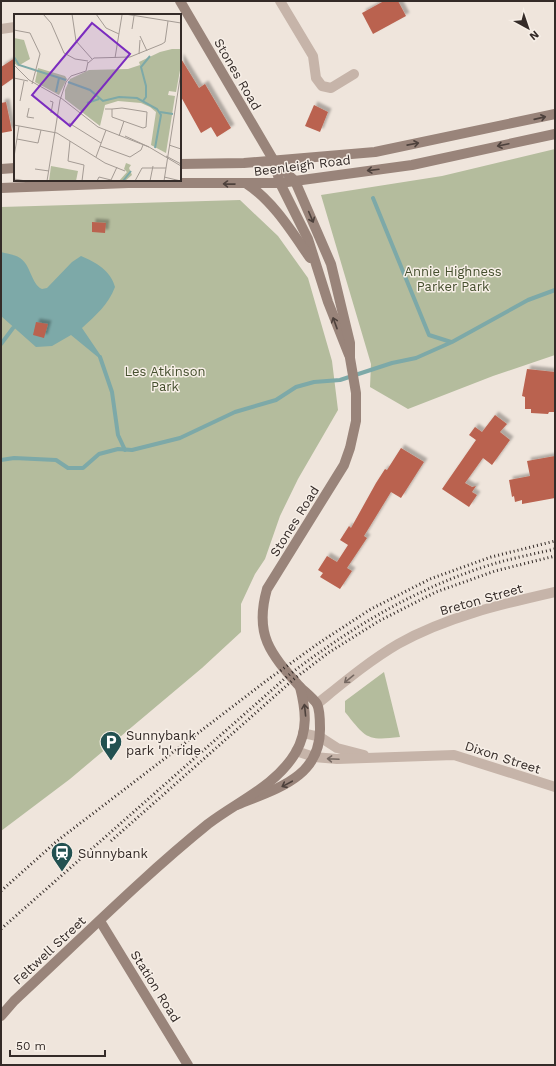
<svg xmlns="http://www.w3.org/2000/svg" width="556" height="1066" font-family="'Work Sans',sans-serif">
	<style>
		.green { fill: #b4bc9d }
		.water { fill: #7da9a8 }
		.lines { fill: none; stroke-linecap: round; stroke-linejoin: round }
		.stream { stroke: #7da9a8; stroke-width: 4 }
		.building { fill: #ba624f; filter: url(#shadow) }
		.street { stroke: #c6b4a9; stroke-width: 10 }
		.secondary { stroke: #99847a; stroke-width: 10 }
		.rail { stroke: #342b28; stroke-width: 3; stroke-dasharray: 1 3; stroke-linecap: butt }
		.oneway { stroke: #4d413c }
		.oneway2 { stroke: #766962 }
		.labels { text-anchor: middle; stroke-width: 3; stroke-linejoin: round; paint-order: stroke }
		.street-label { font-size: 13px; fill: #342b28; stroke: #f7efe7 }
		.park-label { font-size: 13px; fill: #454f2e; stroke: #f7efe7 }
		.poi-label { font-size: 13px; fill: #342b28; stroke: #f7efe7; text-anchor: start }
		.inset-river { fill: none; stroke: #7da9a8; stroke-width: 2 }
		.inset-road { fill: none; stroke: #a49b94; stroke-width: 1 }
		.view { fill: #7b2cbf; fill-opacity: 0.15; stroke: #7b2cbf; stroke-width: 2 }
		.inset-edge { fill: none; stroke: #342b28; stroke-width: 2 }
	</style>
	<defs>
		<filter id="shadow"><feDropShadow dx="3.5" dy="-3.5" stdDeviation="1" flood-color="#0004"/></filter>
	</defs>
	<rect width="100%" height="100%" fill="#efe5dc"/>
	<g class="green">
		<path d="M555,149V355L493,376L408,409L370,387L371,364L321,195L442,176Z"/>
		<path d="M240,200L278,236L308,278L332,361L338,410L298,479L280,516L265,559L255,574L241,604V632L202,668L70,779L1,831V207Z"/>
		<path d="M384,672L400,737C366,741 366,738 345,712V701Z"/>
	</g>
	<path class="water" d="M1,252C7,254 14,254 20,258C31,265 31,284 42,289L47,288L72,262L81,256C96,262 111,271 115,287C108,305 96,315 82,328L101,356L99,358L71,335L52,346L36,347L1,316Z"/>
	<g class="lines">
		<g class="stream">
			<path d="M373,198L429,335L451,342"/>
			<path d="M1,344L13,328"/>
			<path d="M100,357L112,392L118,435L125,450"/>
			<path d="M1,460L14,458L56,460L68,468H83L99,454L118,449L132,450L180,438L235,412L276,400L296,387L314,382L340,380L392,363L416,358L452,342L528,300L555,290"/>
		</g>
	</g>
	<g class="building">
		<path d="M384,1H398L406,16L373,34L362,13Z"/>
		<path d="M180,57L199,88L205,84L231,128L217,137L211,127L201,133L180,95Z"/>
		<path d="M15,58V77L1,87V67Z"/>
		<path d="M6,102L12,131L1,133V103Z"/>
		<path d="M314,105L328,112L320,132L305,126Z"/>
		<path d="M92,222L106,223L105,233L92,232Z"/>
		<path d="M36,322L48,324L44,338L33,335Z"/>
		<path d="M527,369L555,372V412H549L548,414L531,413V409H525V397L522,396Z"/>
		<path d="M495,415L507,424L500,432L510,440L492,465L483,458L465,483L472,487L476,486L472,492L477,495L469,507L442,489L476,440L469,435L475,427L482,432Z"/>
		<path d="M401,448L424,462L401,498L391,492L364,536L367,538L347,568L352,571L340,589L320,577L323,573L318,570L327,556L337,562L348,545L340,540L349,526L351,528L376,483L385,469L387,470Z"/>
		<path d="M555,456V498L522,504V500L515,502L514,496L512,497L509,480L530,476L527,461Z"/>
	</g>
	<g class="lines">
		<g class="street">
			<path d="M280,1L313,56L316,78L322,86L331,88L354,74"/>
			<path d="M1,29L15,27"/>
			<path d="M317,704C343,683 369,661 398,644C446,617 502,604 555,592"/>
			<path d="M303,733L320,737L337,748L364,755"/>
			<path d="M296,751L314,757L337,759L454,755L555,787"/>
		</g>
		<g class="secondary">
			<path d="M180,1L274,161L280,183L308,239L328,302L349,355"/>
			<path d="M180,164L244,163L375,152L555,114"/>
			<path d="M1,169L15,168"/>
			<path d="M247,184C273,201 292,232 310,258"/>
			<path d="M1,188L128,183H280L412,165L555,134"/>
			<path d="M237,805C275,789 321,778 320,728C320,721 320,710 317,704C313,698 305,692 300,687C270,653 254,635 267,589L344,465L350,448L356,421V393L350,358V343L331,264L295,181L274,161"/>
			<path d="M100,921L188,1065"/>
			<path d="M1,1016L14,1001C78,942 140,879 208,824C238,801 276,786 296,752C308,730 306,711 300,687"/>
		</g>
		<g class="rail">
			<path d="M111,841L294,679L328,653L379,621L436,592L495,571L555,556"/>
			<path d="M1,891L57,841L266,681L319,643L371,609L430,579L491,557L555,541"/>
			<path d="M1,929L290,674C352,627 418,587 493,564C513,558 534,554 555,549"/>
		</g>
	</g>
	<defs><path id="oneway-shaft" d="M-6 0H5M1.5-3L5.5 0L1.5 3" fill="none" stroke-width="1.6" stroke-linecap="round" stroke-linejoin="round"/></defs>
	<g class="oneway">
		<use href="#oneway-shaft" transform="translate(540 118) rotate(-13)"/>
		<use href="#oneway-shaft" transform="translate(413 144) rotate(-11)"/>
		<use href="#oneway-shaft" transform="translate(503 145) rotate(168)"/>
		<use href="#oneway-shaft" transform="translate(373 170) rotate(173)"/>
		<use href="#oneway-shaft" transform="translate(229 184) rotate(-179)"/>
		<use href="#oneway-shaft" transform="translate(311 217) rotate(67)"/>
		<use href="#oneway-shaft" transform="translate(335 323) rotate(-110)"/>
		<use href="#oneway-shaft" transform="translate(305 710) rotate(-96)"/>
		<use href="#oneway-shaft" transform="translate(287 784) rotate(152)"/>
	</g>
	<g class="oneway2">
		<use href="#oneway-shaft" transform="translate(349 679) rotate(141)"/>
		<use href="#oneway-shaft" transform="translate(333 759) rotate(-177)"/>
	</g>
	<defs>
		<g id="parking-pin" transform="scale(1.15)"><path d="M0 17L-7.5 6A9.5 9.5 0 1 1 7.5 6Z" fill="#225151" stroke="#f7efe7"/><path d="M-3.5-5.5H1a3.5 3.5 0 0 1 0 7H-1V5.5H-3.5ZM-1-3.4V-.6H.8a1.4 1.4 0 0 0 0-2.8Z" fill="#fff"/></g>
		<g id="station-pin" transform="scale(1.15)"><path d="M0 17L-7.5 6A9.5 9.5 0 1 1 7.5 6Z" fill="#225151" stroke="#f7efe7"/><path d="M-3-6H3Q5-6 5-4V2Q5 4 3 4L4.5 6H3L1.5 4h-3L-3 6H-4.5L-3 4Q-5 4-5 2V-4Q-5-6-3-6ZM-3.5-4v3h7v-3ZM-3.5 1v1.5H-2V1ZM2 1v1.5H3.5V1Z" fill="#fff"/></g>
	</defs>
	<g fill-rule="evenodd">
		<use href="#parking-pin" x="111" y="742"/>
		<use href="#station-pin" x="62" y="853"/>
	</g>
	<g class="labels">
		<g class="street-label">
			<text transform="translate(238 74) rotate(60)" y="5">Stones Road</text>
			<text transform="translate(302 165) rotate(-7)" y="5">Beenleigh Road</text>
			<text transform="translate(294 521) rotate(-58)" y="5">Stones Road</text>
			<text transform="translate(481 599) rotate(-16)" y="5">Breton Street</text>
			<text transform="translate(503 757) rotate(18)" y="5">Dixon Street</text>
			<text transform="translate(49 950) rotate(-43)" y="5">Feltwell Street</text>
			<text transform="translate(156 986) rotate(58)" y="5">Station Road</text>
		</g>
		<g class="park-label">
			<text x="453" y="276">Annie Highness<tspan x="453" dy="15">Parker Park</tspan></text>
			<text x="165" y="376">Les Atkinson<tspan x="165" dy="15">Park</tspan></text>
		</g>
		<g class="poi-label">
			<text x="126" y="740">Sunnybank<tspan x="126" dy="15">park 'n' ride</tspan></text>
			<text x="78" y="858">Sunnybank</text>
		</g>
	</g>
	<g transform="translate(14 14)">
		<rect width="167" height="167" fill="#efe5dc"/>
		<path d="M0,24L10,26L16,45L4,52L0,49ZM158,35H167V51L162,78L155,77L154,81L161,82L152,139L137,131L142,98L136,93L127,89L104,87L91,91L86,112L51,85V76L56,65L75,56L114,55L126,51L125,48L146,38ZM24,54L51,62L53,65L45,81L21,68ZM112,149L117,151L115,154L118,161L111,167H105L113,158L110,155ZM37,152L64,157L62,167H35Z" fill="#b4bc9d"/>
		<path class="inset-river" d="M0,43L5,51L52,66M54,68L76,76L89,87L105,83L123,84L143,95L147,101L141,134M42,78L45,64M129,87L132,83V72L127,53L136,42M73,89L85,85M146,98L159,100M109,167L117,157"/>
		<path class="inset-road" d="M29,0L37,9L50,39L61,45L74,47M58,0L62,27L78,45M82,0L92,14L105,20M111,0L167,9M118,15L120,2M0,16L16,19L26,40L18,70M126,22L133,37M125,40L126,26M101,44L108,1M74,49L80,44L116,43L148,30L151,28L154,7M0,51L15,66L47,84L84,113L135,133L167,152M0,64L14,67M52,68L57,62L72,57L74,48M6,87L10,67M36,87L39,88L37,99M15,94L13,103L20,104M91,95H98L108,94L133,98L132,113L129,114L98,103V95M55,109L87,129M0,111L43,119L91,149L111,157M105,122L110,107M111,122L135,133M3,125L24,129L27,116M56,127L54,147L70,151L68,167M155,131L167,135M86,132L116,143L127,136L129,131M152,142L167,150M0,143L5,112M82,143L92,116M21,155L35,157M150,163L167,167M0,165L12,167M97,166L103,153M33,167L46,86L52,68M83,167L85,163L97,166M121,167L128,154H152M136,167L139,152M150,167L167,58"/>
		<path class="view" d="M78,9L116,40L56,112L18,81Z"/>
		<rect width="167" height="167" class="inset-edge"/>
	</g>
	<rect width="556" height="1066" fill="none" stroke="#342b28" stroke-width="4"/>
	<g transform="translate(528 28) rotate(140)" stroke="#f7efe7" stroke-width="3" paint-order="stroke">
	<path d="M0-3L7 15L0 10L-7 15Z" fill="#342b28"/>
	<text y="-6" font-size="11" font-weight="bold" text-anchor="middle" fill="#342b28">N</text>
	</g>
	<path d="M10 1050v6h95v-6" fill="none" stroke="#342b28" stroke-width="2"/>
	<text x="16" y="1050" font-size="12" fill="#342b28" stroke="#f7efe7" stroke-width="3" paint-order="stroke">50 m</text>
</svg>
